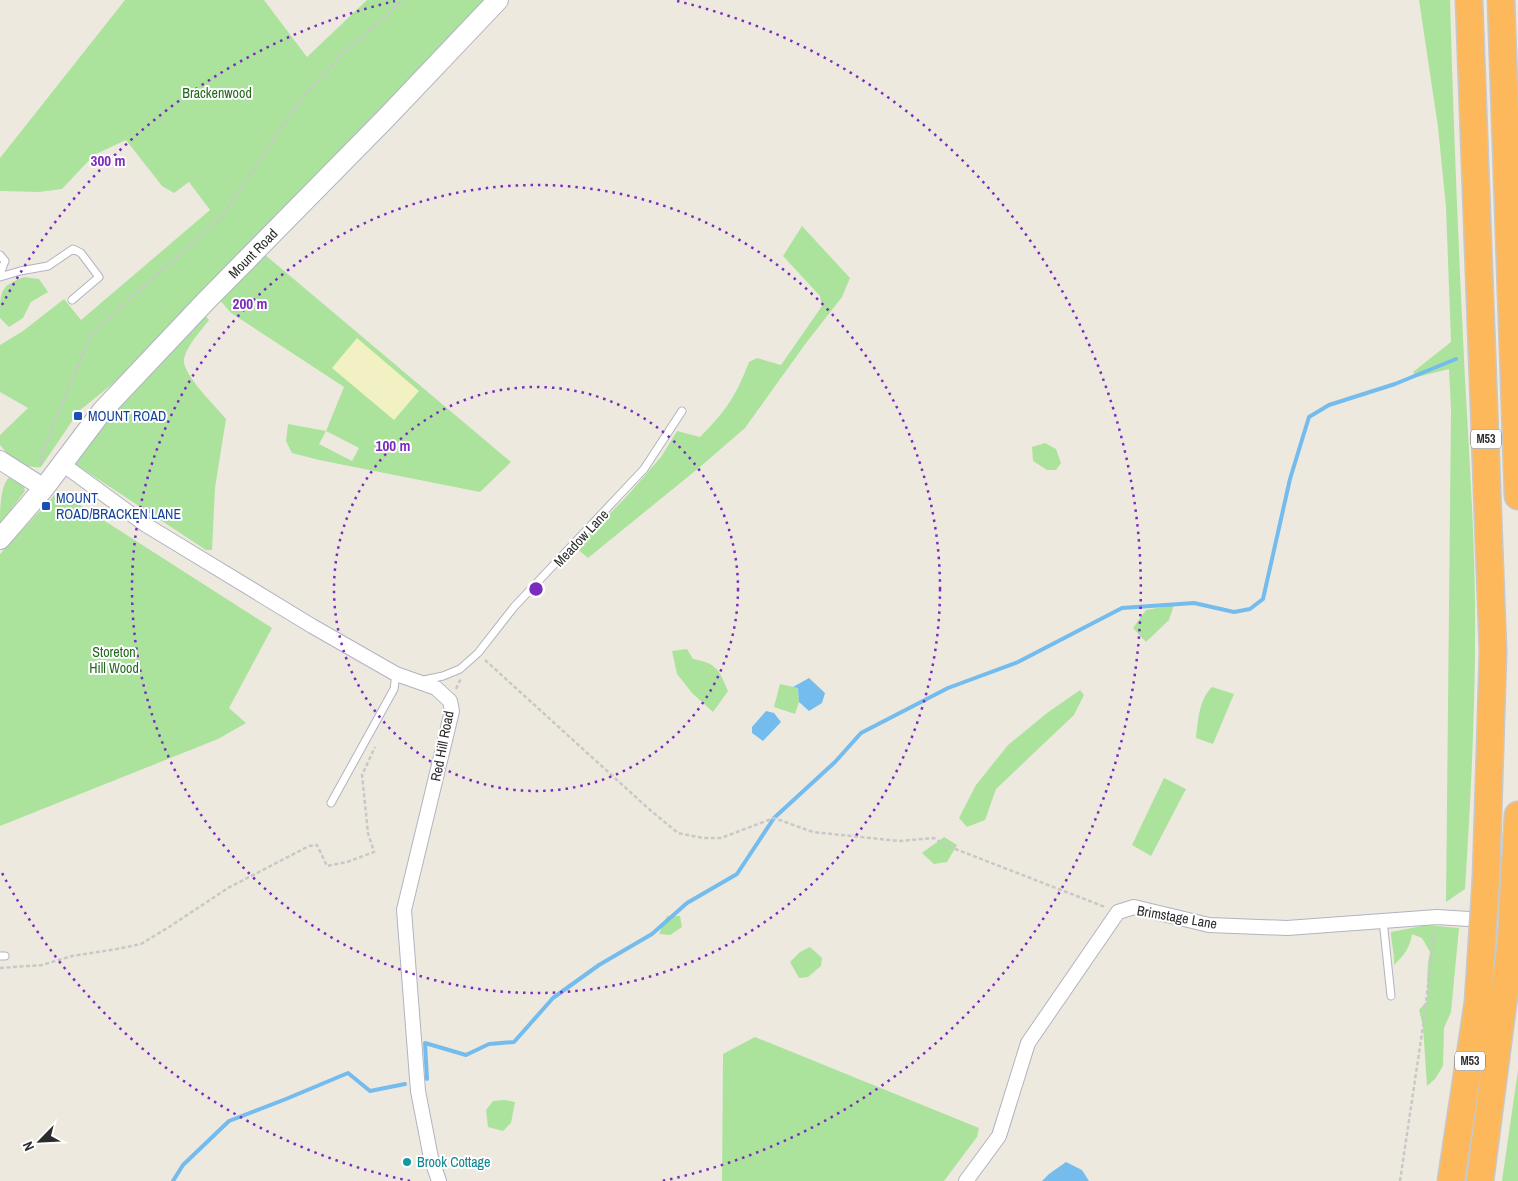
<svg xmlns="http://www.w3.org/2000/svg" width="1518" height="1181" font-family="'Archivo Narrow',sans-serif">
	<style>
		.green { fill: #abe39d; fill-rule: evenodd }
		.sand { fill: #f2f1c3 }
		.water { fill: #74bcee }
		.lines { fill: none; stroke-linecap: round; stroke-linejoin: round }
		.stream { stroke: #74bcee; stroke-width: 4 }
		.service-casing { stroke: #b2b3c0; stroke-width: 9 }
		.minor-casing { stroke: #b2b3c0; stroke-width: 16 }
		.tertiary-casing { stroke: #b2b3c0; stroke-width: 20 }
		.secondary-casing { stroke: #b2b3c0; stroke-width: 22 }
		.motorway-casing { stroke: #c8c8c8; stroke-width: 29 }
		.path { stroke: #c8c8c8; stroke-width: 2.5; stroke-dasharray: 4 2.5; stroke-linecap: butt }
		.service { stroke: #fff; stroke-width: 7 }
		.minor { stroke: #fff; stroke-width: 14 }
		.tertiary { stroke: #fff; stroke-width: 18 }
		.secondary { stroke: #fff; stroke-width: 20 }
		.motorway { stroke: #fdb85b; stroke-width: 26 }
		.motorway-bridge-casing { stroke: #c8c8c8; stroke-width: 29; stroke-linecap: butt }
		.motorway-bridge { stroke: #fdb85b; stroke-width: 26 }
		.ring { fill: none; stroke: #7b2cbf; stroke-width: 2.5; stroke-dasharray: 2.5 5 }
		.transit-dot { fill: #1a4fb4; stroke: #fff; stroke-width: 2 }
		.culture-dot { fill: #0f9aa8; stroke: #fff; stroke-width: 2 }
		.labels { text-anchor: middle; stroke-width: 4; stroke-linejoin: round; paint-order: stroke }
		.shield { fill: #fff; stroke: #6b6b6b; stroke-width: 1 }
		.shield-label { font-size: 12px; font-weight: bold; fill: #2c2c2c }
		.park-label { font-size: 14px; fill: #216a1c; stroke: #fff }
		.street-label { font-size: 14px; fill: #2c2c2c; stroke: #fff }
		.transit-label { font-size: 14px; fill: #164399; stroke: #fff; text-anchor: start }
		.culture-label { font-size: 14px; fill: #0d838f; stroke: #fff; text-anchor: start }
		.centre { fill: #7b2cbf; stroke: #fff; stroke-width: 2.5 }
		.ring-label { font-size: 15px; text-anchor: middle; font-weight: bold; fill: #7b2cbf; stroke: #fff; stroke-width: 4; stroke-linejoin: round; paint-order: stroke }
	</style>
	<rect width="100%" height="100%" fill="#eee9df"/>
	<g class="green">
		<path d="M125,0H264L307,57L367,0H485L140,358L110,386L79,411L41,467C23,469 11,458 0,445V435L28,408L0,392V345L23,331L64,299L81,320L210,210L189,182L174,193L162,186L126,140L94,155L62,189L39,192L0,191V158Z"/>
		<path d="M1419,0H1450C1453,106 1457,212 1462,317C1466,413 1474,508 1475,603C1476,699 1471,795 1465,889L1446,902L1451,410L1449,369L1417,377L1413,372L1451,342L1446,207L1438,127Z"/>
		<path d="M802,226L850,278L842,297L806,343L745,428L700,467L588,558L576,548L627,496L661,457L677,431L700,437C726,411 736,396 749,362L757,358L781,365L822,306L820,296L783,256Z"/>
		<path d="M264,254L270,259L511,462L480,492L319,460L292,453L286,441L288,424L326,431L344,387L231,313L218,298ZM326,431L359,448L352,461L319,444Z"/>
		<path d="M24,277L39,279L48,292L31,302L23,318L9,327L0,318C0,291 0,286 24,277Z"/>
		<path d="M202,312L209,320C200,332 187,345 184,359C181,373 217,408 226,419L215,488L212,550H206L72,462L160,358Z"/>
		<path d="M1045,443L1056,449L1061,463L1056,470H1047L1033,461L1032,447Z"/>
		<path d="M12,475L23,485L25,491L0,524C0,508 0,482 12,475Z"/>
		<path d="M58,491L272,628L229,708L246,723L218,739L0,826V554Z"/>
		<path d="M1174,605L1169,620L1146,642L1133,628L1146,610Z"/>
		<path d="M687,649L693,659C717,663 719,670 728,691L713,712L692,693L677,674L672,651Z"/>
		<path d="M780,684L798,688L799,702L795,714L774,707Z"/>
		<path d="M1212,687L1234,694L1213,744L1196,738C1198,721 1199,699 1212,687Z"/>
		<path d="M1080,690L1084,695L1074,715L996,789L985,820L967,827L959,818L976,785L1008,745L1047,713Z"/>
		<path d="M1164,778L1186,789L1151,856L1132,845Z"/>
		<path d="M944,837L957,845L947,862L934,864L922,853Z"/>
		<path d="M667,916H680L682,927L670,935L659,934Z"/>
		<path d="M1427,925L1459,928L1451,1012L1444,1028L1443,1066L1435,1079L1427,1086L1423,1026L1419,1010L1427,1001C1428,984 1426,968 1430,952L1422,938L1412,934C1410,948 1404,955 1394,965C1395,954 1391,944 1391,932Z"/>
		<path d="M810,947L822,958L821,966L808,977L799,978L790,962L800,952Z"/>
		<path d="M755,1037L979,1128L977,1137L944,1181H722L723,1054Z"/>
		<path d="M1518,1070V1181H1502Z"/>
		<path d="M505,1100L515,1102L511,1123L503,1131L488,1127L486,1110L493,1101Z"/>
	</g>
	<path class="sand" d="M357,338L419,391L394,420L332,368Z"/>
	<g class="water">
		<path d="M809,678L825,693L822,703L809,711L799,702L798,688L793,687Z"/>
		<path d="M766,711L774,713L781,722L763,741L752,733V727Z"/>
		<path d="M1066,1162L1082,1170L1089,1181H1042L1049,1174Z"/>
	</g>
	<g class="lines">
		<g class="stream">
			<path d="M427,1079L425,1043L466,1055L489,1044L514,1042L553,998L599,965L652,934L687,903L737,874L774,818L835,762L861,733L948,688L1018,662L1122,608L1194,603L1234,612L1250,609L1263,599L1290,479L1309,417L1329,405L1395,384L1456,359"/>
			<path d="M173,1181L183,1165L229,1121L286,1099L348,1073L370,1091L405,1084"/>
		</g>
		<g class="service-casing">
			<g id="service">
				<path d="M0,255L5,261L0,274"/>
				<path d="M0,277L20,271L48,266L73,249L81,253L99,277L72,300"/>
				<path d="M424,680L443,676L460,669L478,653L514,607L644,469L682,411"/>
				<path d="M331,803L394,689L396,674"/>
				<path d="M1383,920L1391,996"/>
				<path d="M0,956H5"/>
			</g>
		</g>
		<g class="minor-casing">
			<g id="minor">
				<path d="M61,463L146,525L312,626L396,674L436,688L450,701L452,711L404,910L418,1091L431,1158L439,1181"/>
				<path d="M966,1181L999,1136L1028,1043L1118,912L1134,907L1209,925L1287,928L1437,917L1517,922"/>
			</g>
		</g>
		<g class="tertiary-casing">
			<path id="tertiary" d="M0,460L44,488"/>
		</g>
		<g class="secondary-casing">
			<g id="secondary">
				<path id="s1" d="M0,539L44,488L103,410L205,302L386,118L498,0"/>
			</g>
		</g>
		<g class="motorway-casing">
			<g id="motorway">
				<path d="M1469,0L1493,652L1486,879"/>
				<path d="M1501,0L1518,496"/>
				<path d="M1514,883L1518,815"/>
				<path d="M1451,1181L1478,1002L1482,941"/>
				<path d="M1480,1181L1511,942"/>
			</g>
		</g>
		<g class="path">
			<path d="M41,464L42,454L51,430L91,335L135,294L221,218L296,106L338,58L403,0"/>
			<path d="M485,660L650,810L678,833L703,838H721L774,818L813,832L899,841L934,838L945,845L1105,907"/>
			<path d="M456,689L461,678"/>
			<path d="M0,968L42,965L72,956L117,949L141,944L169,927L228,888L309,846L317,845L327,866L347,862L374,852L368,833L362,775L375,747"/>
			<path d="M1400,1181L1423,1026L1435,930"/>
		</g>
		<use href="#service" class="service"/>
		<use href="#minor" class="minor"/>
		<use href="#tertiary" class="tertiary"/>
		<use href="#secondary" class="secondary"/>
		<use href="#motorway" class="motorway"/>
		<g class="motorway-bridge-casing">
			<g id="motorway-bridge">
				<path d="M1482,941L1486,879"/>
				<path d="M1511,942L1514,883"/>
			</g>
		</g>
		<use href="#motorway-bridge" class="motorway-bridge"/>
	</g>
	<g class="ring">
		<circle cx="536" cy="589" r="202"/>
		<circle cx="536" cy="589" r="404"/>
		<path d="M410 1181A605 605 0 0 1 2 873M2 305A605 605 0 0 1 395 1M677 1A605 605 0 0 1 662 1181"/>
	</g>
	<g class="transit-dot">
		<rect x="73" y="411" width="10" height="10" rx="2.5"/>
		<rect x="41" y="501" width="10" height="10" rx="2.5"/>
	</g>
	<circle class="culture-dot" cx="407" cy="1162" r="5"/>
	<g class="labels">
		<g class="shield">
			<rect x="1471" y="429.5" width="30" height="19" rx="4"/>
			<rect x="1455" y="1051.5" width="30" height="19" rx="4"/>
		</g>
		<g class="shield-label">
			<text x="1486" y="443">M53</text>
			<text x="1470" y="1065">M53</text>
		</g>
		<g class="park-label">
			<text x="217" y="98">Brackenwood</text>
			<text x="114" y="657">Storeton<tspan x="114" dy="16">Hill Wood</tspan></text>
		</g>
		<g class="street-label">
			<text dy="5" stroke="none"><textPath href="#s1" startOffset="382">Mount Road</textPath></text>
			<text transform="translate(581 538) rotate(-47)" y="5">Meadow Lane</text>
			<text transform="translate(442 746) rotate(-79)" y="5">Red Hill Road</text>
			<text transform="translate(1177 917) rotate(10)" y="5">Brimstage Lane</text>
		</g>
		<g class="transit-label">
			<text x="88" y="421">MOUNT ROAD</text>
			<text x="56" y="503">MOUNT<tspan x="56" dy="16">ROAD/BRACKEN LANE</tspan></text>
		</g>
		<g class="culture-label">
			<text x="417" y="1167">Brook Cottage</text>
		</g>
	</g>
	<circle cx="536" cy="589" r="8" class="centre"/>
	<g class="ring-label">
		<text x="108" y="166">300 m</text>
		<text x="250" y="309">200 m</text>
		<text x="393" y="451">100 m</text>
	</g>
	<g transform="translate(40 1141) rotate(246)" stroke="#ffffff" stroke-width="4" paint-order="stroke">
	<path d="M0-4L9 19L0 12L-9 19Z" fill="#2c2c2c"/>
	<text y="-8" font-size="14" font-weight="bold" text-anchor="middle" fill="#2c2c2c">N</text>
	</g>
</svg>
